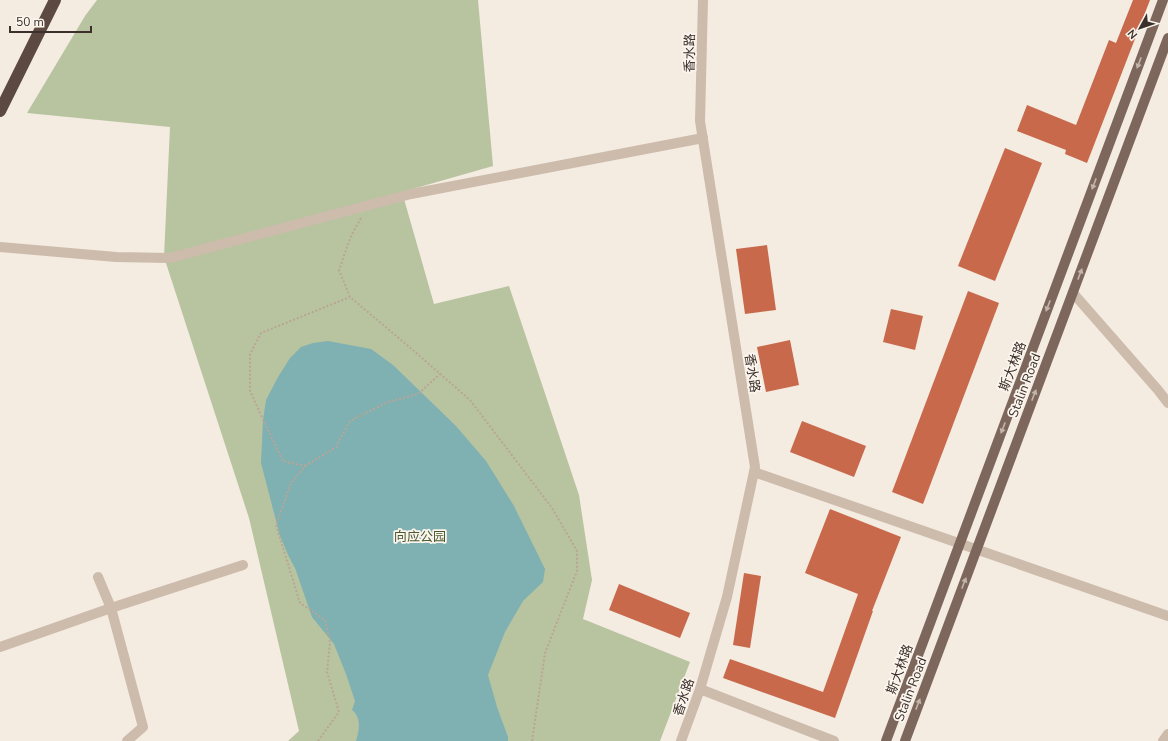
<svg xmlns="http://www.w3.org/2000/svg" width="1168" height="741" font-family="'Nunito Sans','Noto Sans SC',sans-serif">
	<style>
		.green { fill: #b8c4a0 }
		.water { fill: #7fb0b2 }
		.building { fill: #c8694b }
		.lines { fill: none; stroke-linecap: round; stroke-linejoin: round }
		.path { stroke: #b9a596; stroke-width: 2; stroke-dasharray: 2 2; stroke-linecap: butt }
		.street { stroke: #cdbbac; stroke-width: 10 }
		.primary { stroke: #7d675c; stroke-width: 10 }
		.highway { stroke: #5c4a42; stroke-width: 12 }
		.oneway { fill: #c2b5ac }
		.labels { text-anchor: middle; stroke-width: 3.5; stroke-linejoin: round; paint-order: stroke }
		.street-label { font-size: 13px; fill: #3b302b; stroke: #fbf5ee }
		.park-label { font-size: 13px; fill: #4a5a2e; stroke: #fbf5ee }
	</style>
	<rect width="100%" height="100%" fill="#f4ebe1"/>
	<path class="green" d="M97,0H478L493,166L402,192L434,304L509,286L579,495L592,580L583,619L690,662L660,741H288L299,731L249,518L164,257L170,127L27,113L85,16Z"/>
	<path class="water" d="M328,341L371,349L393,365L456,426L486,461L514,506L545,569L543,582L523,601L505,632L488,675L497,707L508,737V741H356C359,731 362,718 352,710L355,701L346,674L334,644L312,617L295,568L289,557L280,536L261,463L263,420L266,400L278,377L290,358L301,347L313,343Z"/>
	<g class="building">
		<path d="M1133,0H1150L1087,163L1065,154L1066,150L1017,131L1027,105L1076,125L1109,40L1116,43Z"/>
		<path d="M1005,148L1042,163L995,281L958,266Z"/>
		<path d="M767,245L776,310L745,314L736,249Z"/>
		<path d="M968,291L999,303L923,504L892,492Z"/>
		<path d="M891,309L923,316L915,350L883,342Z"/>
		<path d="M790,340L799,385L766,392L757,347Z"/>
		<path d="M802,421L866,446L854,477L790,452Z"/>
		<path d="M830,509L901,537L872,611H873L835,718L723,678L730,659L823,692L858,594L805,573Z"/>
		<path d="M744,573L761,576L750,648L733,645Z"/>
		<path d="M619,584L690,613L680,638L609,610Z"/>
	</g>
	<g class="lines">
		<g class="path">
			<path d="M361,218L351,236L339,270L350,297L414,351L470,400L552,508L577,551V571L545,653L532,741"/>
			<path d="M305,466L336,447L350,421L388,402L418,394L440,374"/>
			<path d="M318,741L339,712L327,672L330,642L325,620L300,603L276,525L291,483L305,466L283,461L266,426L250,391V354L261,333L350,297"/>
		</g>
		<g class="street">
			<path d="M0,247L116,257L170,258L411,194L703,138"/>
			<path d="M1073,293L1158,390L1168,403"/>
			<path d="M754,472L1168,616"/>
			<path d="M98,577L111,608L143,727L127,741"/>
			<path d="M0,647L111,608L243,565"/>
			<path d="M700,689L834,741"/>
			<path d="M681,741L700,689L727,597L755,467L700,121L703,0"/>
			<path d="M1163,741L1168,734"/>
		</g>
		<g class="primary">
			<path d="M886,741L1163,0"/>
			<path d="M905,741L1168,38"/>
		</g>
		<path class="highway" d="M0,111L55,0"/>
	</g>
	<defs><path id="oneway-solid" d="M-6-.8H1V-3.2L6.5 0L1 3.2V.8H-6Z"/></defs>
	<g class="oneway">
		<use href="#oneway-solid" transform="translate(1139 63) rotate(111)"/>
		<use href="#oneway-solid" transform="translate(1094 184) rotate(111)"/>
		<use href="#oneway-solid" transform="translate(1080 274) rotate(-69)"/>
		<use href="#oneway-solid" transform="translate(1048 306) rotate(111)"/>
		<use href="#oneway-solid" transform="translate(1034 395) rotate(-69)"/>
		<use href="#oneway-solid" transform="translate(1003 428) rotate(111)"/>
		<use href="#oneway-solid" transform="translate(964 583) rotate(-69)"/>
		<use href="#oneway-solid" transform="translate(918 704) rotate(-69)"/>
	</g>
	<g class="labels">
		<g class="street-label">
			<text transform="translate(689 53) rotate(-89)" y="5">香水路</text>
			<text transform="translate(1012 366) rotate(-69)" y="5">斯大林路</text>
			<text transform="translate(753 373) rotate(81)" y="5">香水路</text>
			<text transform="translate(1024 385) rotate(-69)" y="5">Stalin Road</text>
			<text transform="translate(899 669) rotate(-70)" y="5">斯大林路</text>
			<text transform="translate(910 689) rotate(-69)" y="5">Stalin Road</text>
			<text transform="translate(683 697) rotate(-71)" y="5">香水路</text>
		</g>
		<g class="park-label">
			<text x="420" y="541">向应公园</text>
		</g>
	</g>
	<g transform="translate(1140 28) rotate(230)" stroke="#fbf5ee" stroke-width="3" paint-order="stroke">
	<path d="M0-3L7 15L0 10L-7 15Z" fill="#3b302b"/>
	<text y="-6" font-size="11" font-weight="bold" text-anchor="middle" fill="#3b302b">N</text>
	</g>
	<path d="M10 26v6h81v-6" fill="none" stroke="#3b302b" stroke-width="2"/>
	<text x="16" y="26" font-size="12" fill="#3b302b" stroke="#fbf5ee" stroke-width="3" paint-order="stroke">50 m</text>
</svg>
